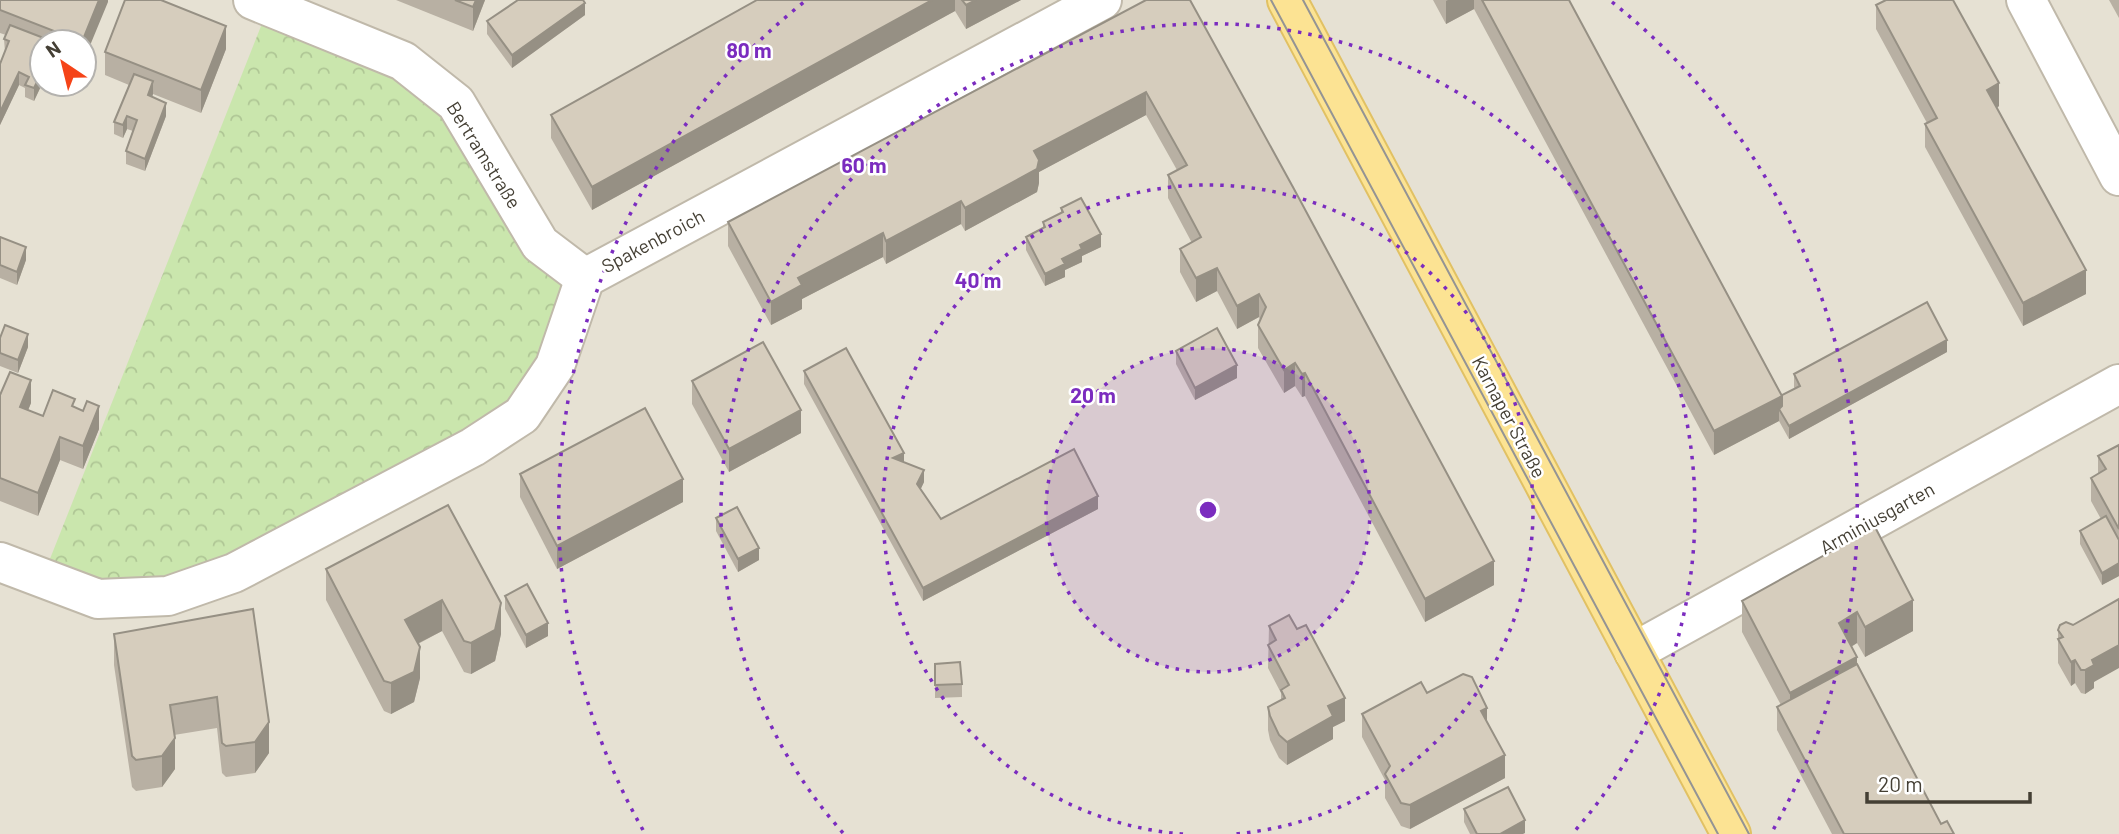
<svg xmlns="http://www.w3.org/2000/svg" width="2119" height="834" font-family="Barlow,sans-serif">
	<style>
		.residential { fill: #e6e1d3; fill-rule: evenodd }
		.park { fill: url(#park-crowns) }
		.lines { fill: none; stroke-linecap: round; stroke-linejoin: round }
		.minor-casing { stroke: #c0b9aa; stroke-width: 42 }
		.major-casing { stroke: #e1c164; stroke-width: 42 }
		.minor { stroke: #fff; stroke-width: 38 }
		.major { stroke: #fce393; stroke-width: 38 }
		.tram { stroke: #949494; stroke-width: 2 }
		.wall { fill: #b8b0a3 }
		.shaded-wall { fill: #969084 }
		.building { fill: #d6cdbd; stroke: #969084; stroke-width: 2 }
		.ring { fill: none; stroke: #7b2cbf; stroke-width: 3.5; stroke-dasharray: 3.5 7 }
		.labels { text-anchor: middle; stroke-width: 5; stroke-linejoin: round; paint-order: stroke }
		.street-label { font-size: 19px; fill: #443f34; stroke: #fff }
		.centre { fill: #7b2cbf; stroke: #fff; stroke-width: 3.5 }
		.ring-label { font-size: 21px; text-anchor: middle; font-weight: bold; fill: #7b2cbf; stroke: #fff; stroke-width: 5; stroke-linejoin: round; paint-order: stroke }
	</style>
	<defs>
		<pattern id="park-crowns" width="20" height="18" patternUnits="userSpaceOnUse" patternTransform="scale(1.75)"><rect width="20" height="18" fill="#cae6ad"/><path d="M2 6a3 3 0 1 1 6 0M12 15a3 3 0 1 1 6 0" fill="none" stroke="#afc695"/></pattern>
	</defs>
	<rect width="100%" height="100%" fill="#f2eee4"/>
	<path class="residential" d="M0,0H2119V834H0ZM42,42H84V84H42Z"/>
	<path class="park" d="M269,6L403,61L585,278L522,415L168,596L42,579Z"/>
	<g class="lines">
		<g class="minor-casing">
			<g id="minor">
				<path d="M253,0L403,61L456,103L540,244L585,278"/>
				<path d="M2026,0L2119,176"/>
				<path d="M0,562L98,599L168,596L234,573L473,447L522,415L555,366L585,278L1102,0"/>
				<path d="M1634,652L2119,384"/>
			</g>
		</g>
		<g class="major-casing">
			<path id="major" d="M1287,0L1731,834"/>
		</g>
		<use href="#minor" class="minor"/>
		<use href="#major" class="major"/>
		<g class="tram">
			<path d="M1271,0L1718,834"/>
			<path d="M1303,0L1749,834"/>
		</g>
	</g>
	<g class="wall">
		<path d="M0,0H108L84,42H42V84L34,101L25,97V88L19,85L0,125V64L5,52L4,39L6,35L0,33Z"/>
		<path d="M396,0H485L473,31Z"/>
		<path d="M757,0H1021L966,29L955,11L592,210L551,138V115Z"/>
		<path d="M1146,0L1494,585L1425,622L1305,396L1302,397L1295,386L1284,393L1258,348V325L1260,320L1259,317L1237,329L1217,291L1196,302L1180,272V249L1192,243L1168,198V175L1177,170L1146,115L1039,172V183L1037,192L965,231L961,224L886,264L883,257L802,299V309L771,325L728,246V222Z"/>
		<path d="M1433,0H1569L1782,395L1795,389L1794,387V374L1947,352L1789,439L1779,421L1714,455L1474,9L1446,24Z"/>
		<path d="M2109,0H2119V18Z"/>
		<path d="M1876,5L1999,106L1997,108L2086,294L2023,326L1925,147V124L1927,123L1876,29Z"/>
		<path d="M585,15L512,68L487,34V21Z"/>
		<path d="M226,49L201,113L153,94L152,97L166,116L145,171L126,164V151L133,131L127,129L123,138L114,134V122L129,85L105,75V52Z"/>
		<path d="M1061,208L1101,247L1082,256V262L1065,270V277L1045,286L1026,250V237L1043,228V222L1061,213Z"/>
		<path d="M0,237L26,260L17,285L0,278Z"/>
		<path d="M0,338L28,347L18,373L0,366Z"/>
		<path d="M1176,351L1237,378L1195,400L1176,364Z"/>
		<path d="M804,371L904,462L924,482L920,490L941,519L1098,509L923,601L804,384Z"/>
		<path d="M692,381L801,433L729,472L692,404Z"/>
		<path d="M0,395L31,403L28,410L43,416L75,408L99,429L83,469L60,460L38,516L0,501Z"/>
		<path d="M2119,445V576L2102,585L2080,544V531L2101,519L2091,501V478L2098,474V456Z"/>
		<path d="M520,474L683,502L557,569L520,497Z"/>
		<path d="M448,505L501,634L495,661L471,674L464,672L442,631L418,644L420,678L414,702L391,714L384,711L326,600V569Z"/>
		<path d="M716,518L759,560L738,572L716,531Z"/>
		<path d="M1875,527L1913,631L1865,657L1857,643L1851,647L1857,664L1941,824L1954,834H1832L1777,730V707L1781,705L1742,632V601Z"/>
		<path d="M505,596L548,636L526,648L505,609Z"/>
		<path d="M253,609L269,753L255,773L226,777L222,773L217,728L174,735L175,769L162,787L136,791L132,787L114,665V634Z"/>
		<path d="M1269,626L1345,721L1333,727V739L1287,765L1279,758L1270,740L1268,730V707L1281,700V693L1268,668Z"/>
		<path d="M2058,630L2094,682V688L2085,694L2081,693L2075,683L2071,686L2058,663Z"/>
		<path d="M935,664L962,684V697L935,698Z"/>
		<path d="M1427,693L1487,722L1505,778L1410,829L1401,826L1385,798V780L1362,737V714Z"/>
		<path d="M1464,809L1525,833L1470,834L1464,822Z"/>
	</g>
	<g class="shaded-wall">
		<path d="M99,0H108V2L84,60V42H82Z"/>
		<path d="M476,0H485L473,31V7Z"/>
		<path d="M932,0H955V11L592,210V187Z"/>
		<path d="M976,0H1021L966,29V5Z"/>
		<path d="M1448,0H1474V9L1446,24V1Z"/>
		<path d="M585,3V15L512,68V55Z"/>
		<path d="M226,26V49L201,113V90Z"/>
		<path d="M19,72V85L0,125V112Z"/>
		<path d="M42,72V84L34,101V88Z"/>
		<path d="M153,81V94L148,108V95Z"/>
		<path d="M1999,83V106L1987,114V90Z"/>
		<path d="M1146,92V115L1039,172V183L1037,192L965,231V208L1034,151Z"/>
		<path d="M166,103V116L145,171V159Z"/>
		<path d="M127,116V129L123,138V125Z"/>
		<path d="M961,201V224L886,264V241Z"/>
		<path d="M883,233V257L802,299V309L771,325V302L798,278Z"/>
		<path d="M1101,234V247L1082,256V262L1065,270V277L1045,286V274L1080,245Z"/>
		<path d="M26,247V260L17,285V272Z"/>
		<path d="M1217,268V291L1196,302V278Z"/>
		<path d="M2086,270V294L2023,326V303Z"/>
		<path d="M1259,294V317L1237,329V306Z"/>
		<path d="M28,334V347L18,373V360Z"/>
		<path d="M1947,340V352L1789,439V426Z"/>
		<path d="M1295,363V386L1284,393V370Z"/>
		<path d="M1237,365V378L1195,400V388Z"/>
		<path d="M1305,373V396L1302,397V374Z"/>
		<path d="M31,380V403L20,430V407Z"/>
		<path d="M1782,396V414L1779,409V421L1714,455V431Z"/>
		<path d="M99,406V429L83,469V446Z"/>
		<path d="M801,410V433L729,472V449Z"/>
		<path d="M60,437V460L38,516V493Z"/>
		<path d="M904,453V465L893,458Z"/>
		<path d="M924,470V482L917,497V484Z"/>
		<path d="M683,479V502L557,569V546Z"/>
		<path d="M1098,496V509L923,601V588Z"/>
		<path d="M759,548V560L738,572V559Z"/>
		<path d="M1494,561V585L1425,622V599Z"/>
		<path d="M2119,563V576L2102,585V573Z"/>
		<path d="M442,600V631L405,650V620Z"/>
		<path d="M1913,600V631L1865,657V627Z"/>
		<path d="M501,603V634L495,661L471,674V643Z"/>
		<path d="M1857,612V643L1839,654V623Z"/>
		<path d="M548,623V636L526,648V635Z"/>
		<path d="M2119,645V668L2094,682V688L2085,694V670L2092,660Z"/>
		<path d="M420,647V678L414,702L391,714V683Z"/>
		<path d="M1857,657V688L1790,723V693Z"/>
		<path d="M2075,660V683L2071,686V662Z"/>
		<path d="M1345,698V721L1333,727V739L1287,765V742L1328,706Z"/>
		<path d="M1487,708V731L1481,711Z"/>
		<path d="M269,722V753L255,773V742Z"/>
		<path d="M175,738V769L162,787V756Z"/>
		<path d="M1505,755V778L1410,829V805Z"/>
		<path d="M1525,820V833L1523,834H1500Z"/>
	</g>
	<g class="building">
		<path d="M0,0H99L82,42L0,10Z"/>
		<path d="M125,0H161L226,26L201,90L105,52Z"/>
		<path d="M455,0H476L473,7Z"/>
		<path d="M518,0H583L585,3L512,55L487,21Z"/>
		<path d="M757,0H932L592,187L551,115Z"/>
		<path d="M962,0H976L966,5Z"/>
		<path d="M1146,0H1190L1294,189L1494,561L1425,599L1305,373L1302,374L1295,363L1284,370L1258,325L1266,307L1259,294L1237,306L1217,268L1196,278L1180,249L1201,237L1168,175L1187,165L1146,92L1034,151L1039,160L1037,169L965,208L961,201L886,241L883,233L798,278L802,285L771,302L728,222Z"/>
		<path d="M1482,0H1569L1782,396L1714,431Z"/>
		<path d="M1886,0H1953L1999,83L1987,90L2086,270L2023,303L1925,124L1937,118L1876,5Z"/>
		<path d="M10,25L54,42H42V72L34,88L25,85L29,77L19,72L0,112V64L9,41L4,39Z"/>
		<path d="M134,74L153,81L148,95L166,103L145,159L126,151L137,120L127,116L123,125L114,122Z"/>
		<path d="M1081,198L1101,234L1080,245L1082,249L1062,259L1065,264L1045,274L1026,237L1045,227L1043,222L1063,212L1061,208Z"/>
		<path d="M0,237L26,247L17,272L0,265Z"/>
		<path d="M1927,302L1947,340L1789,426L1779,409L1782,406V395L1800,386L1794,374Z"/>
		<path d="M5,325L28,334L18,360L0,353V338Z"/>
		<path d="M1217,328L1237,365L1195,388L1176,351Z"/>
		<path d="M763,342L801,410L729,449L692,381Z"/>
		<path d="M846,348L904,453L893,458L924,470L917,484L941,519L1074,449L1098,496L923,588L804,371Z"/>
		<path d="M10,372L31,380L20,407L43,416L53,390L75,399L72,406L83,411L87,401L99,406L83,446L60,437L38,493L0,478V395Z"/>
		<path d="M645,408L683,479L557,546L520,474Z"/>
		<path d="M2119,445V529L2091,478L2106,469L2098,456Z"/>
		<path d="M448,505L501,603L495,630L471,643L464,641L442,600L405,620L420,647L414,672L391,683L384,681L326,569Z"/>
		<path d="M737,507L759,548L738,559L716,518Z"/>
		<path d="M2106,516L2119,540V563L2102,573L2080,531Z"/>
		<path d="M1875,527L1913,600L1865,627L1857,612L1839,623L1857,657L1790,693L1742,601Z"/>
		<path d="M527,584L548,623L526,635L505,596Z"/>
		<path d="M2119,599V645L2092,660L2094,665L2085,670H2081L2075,660L2071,662L2058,639L2063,637L2058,630L2060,625L2066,622L2073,625Z"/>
		<path d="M253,609L269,722L255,742L226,746L222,743L217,697L170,705L175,738L162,756L136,760L132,756L114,634Z"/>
		<path d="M1289,615L1297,629L1306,625L1345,698L1328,706L1333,716L1287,742L1279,735L1270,716L1268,707L1285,698L1281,690L1289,685L1268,645L1276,640L1269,626Z"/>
		<path d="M960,662L962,684L935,685V664Z"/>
		<path d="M1857,664L1941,824L1947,821L1954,834H1844L1777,707Z"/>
		<path d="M1463,674L1472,677L1487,708L1481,711L1505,755L1410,805L1401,803L1385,774L1390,766L1362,714L1421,682L1427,693Z"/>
		<path d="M1508,787L1525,820L1500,834H1477L1464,809Z"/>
	</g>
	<circle cx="1208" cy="510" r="162" fill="#7b2cbf" fill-opacity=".12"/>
	<g class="ring">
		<circle cx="1208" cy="510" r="162"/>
		<path d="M1183 834A325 325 0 1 1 1233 834"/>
		<path d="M843 833A487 487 0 1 1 1573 833"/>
		<path d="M643 830A649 649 0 0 1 804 2M1612 2A649 649 0 0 1 1773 830"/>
	</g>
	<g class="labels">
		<g class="street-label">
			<text transform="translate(484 155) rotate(58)" y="7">Bertramstraße</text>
			<text transform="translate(653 241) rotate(-28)" y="7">Spakenbroich</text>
			<text transform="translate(1509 417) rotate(62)" y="7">Karnaper Straße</text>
			<text transform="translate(1877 518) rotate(-29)" y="7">Arminiusgarten</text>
		</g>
	</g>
	<circle cx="1208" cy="510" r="10" class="centre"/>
	<g class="ring-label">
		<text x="749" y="58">80 m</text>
		<text x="864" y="173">60 m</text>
		<text x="978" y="288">40 m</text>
		<text x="1093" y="403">20 m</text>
	</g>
	<g transform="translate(63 63) rotate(325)"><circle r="33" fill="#ffffff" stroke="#b4b2ae" stroke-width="2"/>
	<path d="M0-5L12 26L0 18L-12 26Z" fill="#f54418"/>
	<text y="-10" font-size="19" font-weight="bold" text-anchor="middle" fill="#443f34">N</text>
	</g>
	<path d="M1867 792v10h163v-10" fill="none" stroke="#443f34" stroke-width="3.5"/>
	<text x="1878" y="792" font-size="21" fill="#443f34" stroke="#ffffff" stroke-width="5" paint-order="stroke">20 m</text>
</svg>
